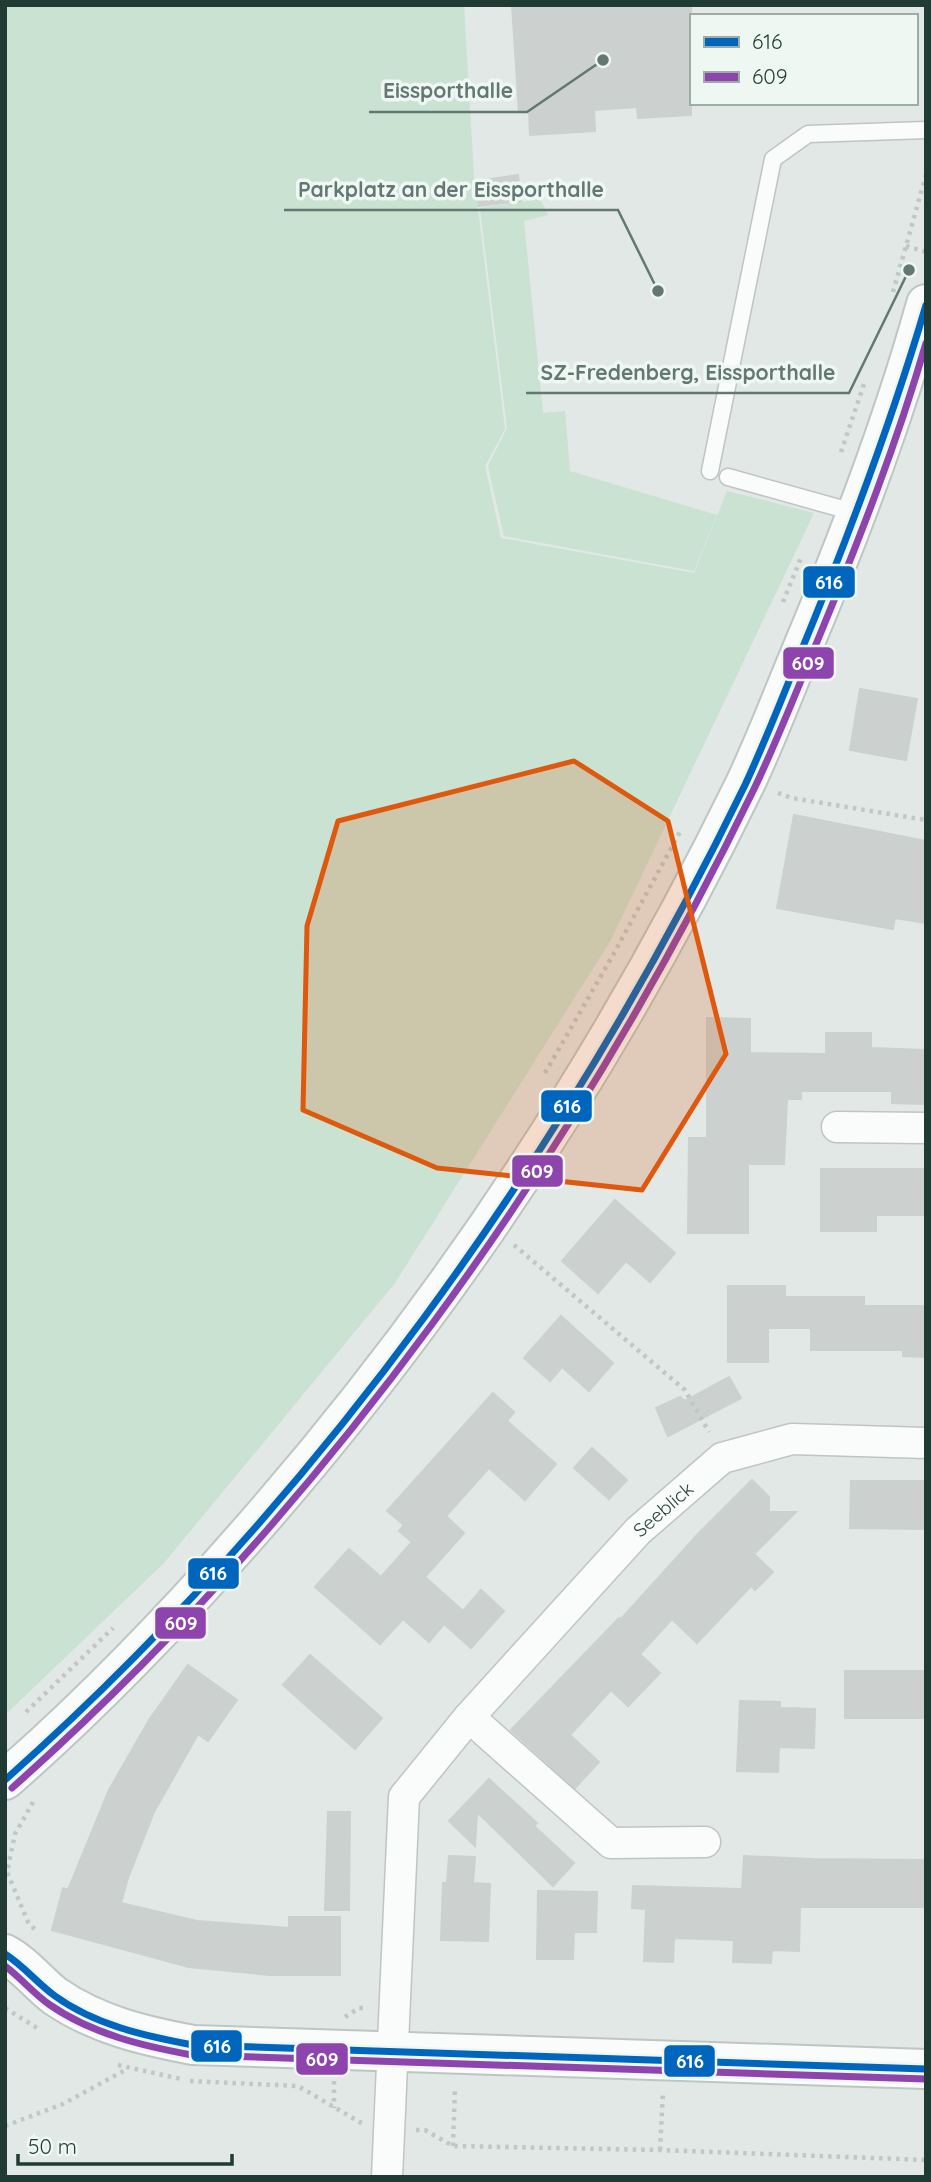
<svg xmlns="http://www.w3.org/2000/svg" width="931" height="2182" font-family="Quicksand,sans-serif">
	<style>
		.green { fill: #c9e2d2 }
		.building { fill: #ccd1cf; stroke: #cad1ce; stroke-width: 2 }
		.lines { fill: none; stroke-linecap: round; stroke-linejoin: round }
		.lane-casing { stroke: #bec5c2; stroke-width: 19 }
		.street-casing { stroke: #bec5c2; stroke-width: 33 }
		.secondary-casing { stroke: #bdc6c2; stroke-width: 42 }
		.path { stroke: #bfc8c4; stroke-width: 4.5; stroke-dasharray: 3.5 5; stroke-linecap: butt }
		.lane { stroke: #fafcfb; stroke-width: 16 }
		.street { stroke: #fafcfb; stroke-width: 30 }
		.secondary { stroke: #fafcfb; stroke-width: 38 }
		.bus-1-casing { stroke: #eff7f3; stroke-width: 12 }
		.bus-2-casing { stroke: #eff7f3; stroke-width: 12 }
		.bus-1 { stroke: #0065bd; stroke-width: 7 }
		.bus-2 { stroke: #8e44ad; stroke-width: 7 }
		.marked { fill: #de580e; fill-opacity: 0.2; stroke: #de580e; stroke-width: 5; stroke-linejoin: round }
		.labels { text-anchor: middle; stroke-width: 7; stroke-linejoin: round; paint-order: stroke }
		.street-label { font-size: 19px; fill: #1f3b34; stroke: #eff7f3 }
		.leader { fill: none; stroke: #637872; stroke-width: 2.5 }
		.callout-dot { fill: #637872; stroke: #eff7f3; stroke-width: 2.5 }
		.callout-label { font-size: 21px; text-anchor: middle; font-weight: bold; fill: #637872; stroke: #eff7f3; stroke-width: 7; stroke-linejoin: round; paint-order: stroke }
		.line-badge { stroke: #eff7f3; stroke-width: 2.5 }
		.badge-label { font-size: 19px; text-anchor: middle; font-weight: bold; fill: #fff }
	</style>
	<rect width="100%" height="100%" fill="#e1e8e5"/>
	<g class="green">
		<path d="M5,5H464L474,176L505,429L485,466L501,538L694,573L727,491L814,513L611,940L395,1283L164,1563L5,1715Z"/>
		<path d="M540,199L548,215L524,221L543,413L565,411L570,471L717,515L694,571L504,536L488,466L507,428L480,208Z"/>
	</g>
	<g class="building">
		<path d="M512,5H691V115L638,118L637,107L594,110L595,131L530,135L529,111L519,112Z"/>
		<path d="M518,175L521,201L479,206L476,181Z"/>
		<path d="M860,689L917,699L906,760L850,750Z"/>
		<path d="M794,815L926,841V923L895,918L893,929L777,908Z"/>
		<path d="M707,1018L750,1019V1053L826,1054V1033H871V1048L924,1050L926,1104L892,1103V1091H801V1099H787L784,1164H748V1233H688L689,1138H707Z"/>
		<path d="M821,1169H926V1215H876V1231H821Z"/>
		<path d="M615,1200L675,1253L650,1282L626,1261L598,1293L562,1261Z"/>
		<path d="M728,1286H785V1297H864V1306H926V1357L903,1356V1350H811V1328H768V1362H728Z"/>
		<path d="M561,1316L613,1363L589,1391L562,1367L550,1381L524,1358Z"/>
		<path d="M729,1377L741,1398L668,1436L656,1408L680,1397L685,1401Z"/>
		<path d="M493,1393L514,1412L507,1421L556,1464L525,1500L489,1468L446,1516L464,1533L425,1577L463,1611L481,1590L504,1611L471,1648L444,1624L429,1642L403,1619L380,1644L315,1587L349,1549L381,1577L412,1542L399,1531L404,1525L387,1511Z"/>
		<path d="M592,1448L627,1480L609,1499L574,1468Z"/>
		<path d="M752,1480L769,1497V1512H796L754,1554L773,1572L755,1590L751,1586L697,1643L672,1619L640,1654L660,1673L628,1706L611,1690L570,1735L599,1762L575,1788L511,1730L619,1618L621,1619L698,1534Z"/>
		<path d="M851,1481H926V1529L850,1528Z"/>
		<path d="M310,1655L382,1718L355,1749L283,1685Z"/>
		<path d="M188,1665L237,1700L208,1741L198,1734L154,1812L128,1878L121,1903L197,1921L289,1928V1917H340V1975H270L189,1967L52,1930L63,1888L68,1890L109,1790L149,1720Z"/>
		<rect x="845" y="1671" width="81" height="47"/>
		<path d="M740,1701L780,1702V1708L815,1709L814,1748L779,1747L778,1772L737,1771Z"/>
		<path d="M489,1779L537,1823L534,1826L574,1863L553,1886L477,1812L475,1846L449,1821Z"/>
		<path d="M328,1812H350L349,1910H325Z"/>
		<path d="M449,1856L475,1857L473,1883L490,1884L488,1941L441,1940L443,1883H447Z"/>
		<path d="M744,1856L812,1859L926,1860V1907H800L799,1951L772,1950L771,1963L733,1962L734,1940L674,1938L673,1962L644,1961L646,1909L632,1908L633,1886L742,1889Z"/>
		<path d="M538,1891L597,1892L596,1932H574L573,1959H537Z"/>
	</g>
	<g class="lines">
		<g class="lane-casing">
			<g id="lane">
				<path d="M710,471L773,159L808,134L926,130"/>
				<path d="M728,477L857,513"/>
			</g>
		</g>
		<g class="street-casing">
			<g id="street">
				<path d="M837,1127L926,1128"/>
				<path d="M469,1717L611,1843L705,1842"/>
				<path id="s1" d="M387,2177L404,1797L469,1717L638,1531L722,1458L792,1439L926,1443"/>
			</g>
		</g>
		<g class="secondary-casing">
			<g id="secondary">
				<path d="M5,1780C92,1704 172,1621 247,1535C448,1307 612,1057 745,784C765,742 782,697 800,654C848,540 893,423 926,304"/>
				<path d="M5,1954C24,1964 38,1983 55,1996C97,2025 145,2036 193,2045L926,2069"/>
			</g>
		</g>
		<g class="path">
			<path d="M906,246L926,252"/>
			<path d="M893,292L926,175"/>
			<path d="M841,452L864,384"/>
			<path d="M783,602L802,555"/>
			<path d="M778,793L792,798L926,820"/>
			<path d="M545,1073L613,955L681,830"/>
			<path d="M514,1245L685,1390L709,1432"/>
			<path d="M26,1712L113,1628"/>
			<path d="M33,1802L15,1834L7,1872L28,1922L38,1933"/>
			<path d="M5,2008L37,2028"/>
			<path d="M345,2017L359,2008H368"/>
			<path d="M118,2065L181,2079"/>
			<path d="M190,2081L298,2086L363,2124"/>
			<path d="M334,2081V2108"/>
			<path d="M5,2126L63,2104L127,2069"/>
			<path d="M416,2130H425L453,2146L660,2150L926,2160"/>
			<path d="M453,2146L455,2087"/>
			<path d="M660,2150L663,2092"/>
		</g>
		<use href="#lane" class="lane"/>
		<use href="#street" class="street"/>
		<use href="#secondary" class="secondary"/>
		<g class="bus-1-casing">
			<g id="bus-1">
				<path d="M5,1780C315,1504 564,1157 745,785C765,742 782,698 800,654C847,540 891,424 926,305"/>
				<path d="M5,1954C24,1966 37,1983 55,1996C95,2025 145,2036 193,2045L926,2069"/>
			</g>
		</g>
		<g class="bus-2-casing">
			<g id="bus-2">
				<path d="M12,1788C323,1511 573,1162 754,789C778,739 798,687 819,637C859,540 897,443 926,343"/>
				<path d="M5,1966C21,1978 34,1994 50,2005C92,2034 143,2046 192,2055L926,2079"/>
			</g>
		</g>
		<use href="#bus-1" class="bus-1"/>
		<use href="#bus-2" class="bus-2"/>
	</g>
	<path class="marked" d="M574,761L668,821L726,1054L642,1190L437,1168L303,1110L307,926L338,821Z"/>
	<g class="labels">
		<g class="street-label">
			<text dy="7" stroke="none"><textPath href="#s1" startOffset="768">Seeblick</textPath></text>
		</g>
	</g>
	<path class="leader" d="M603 60L527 112H369M658 291L618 210H284M909 270L849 393H526"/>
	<g class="callout-dot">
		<circle cx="603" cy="60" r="7"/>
		<circle cx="658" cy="291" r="7"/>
		<circle cx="909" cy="270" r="7"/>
	</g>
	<g class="callout-label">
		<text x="448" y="98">Eissporthalle</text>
		<text x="451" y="197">Parkplatz an der Eissporthalle</text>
		<text x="688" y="380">SZ-Fredenberg, Eissporthalle</text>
	</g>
	<g class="line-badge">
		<rect x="802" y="565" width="54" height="34" rx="7" fill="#0065bd"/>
		<rect x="782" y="646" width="53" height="34" rx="7" fill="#8e44ad"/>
		<rect x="540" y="1089" width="53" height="34" rx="7" fill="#0065bd"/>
		<rect x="511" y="1154" width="53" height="34" rx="7" fill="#8e44ad"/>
		<rect x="187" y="1557" width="53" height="33" rx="7" fill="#0065bd"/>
		<rect x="154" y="1606" width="53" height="34" rx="7" fill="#8e44ad"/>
		<rect x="190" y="2029" width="53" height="34" rx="7" fill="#0065bd"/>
		<rect x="295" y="2042" width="54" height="34" rx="7" fill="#8e44ad"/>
		<rect x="663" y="2044" width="53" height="34" rx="7" fill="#0065bd"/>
	</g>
	<g class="badge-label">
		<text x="829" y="589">616</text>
		<text x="808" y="670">609</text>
		<text x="567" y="1113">616</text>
		<text x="537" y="1178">609</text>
		<text x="213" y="1580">616</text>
		<text x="181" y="1630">609</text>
		<text x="217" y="2053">616</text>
		<text x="322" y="2066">609</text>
		<text x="690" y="2068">616</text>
	</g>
	<rect width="931" height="2182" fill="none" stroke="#1f3b34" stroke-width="14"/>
	<rect x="690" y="14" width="228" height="91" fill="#eff7f3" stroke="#9caca7" stroke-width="2"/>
	<rect x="704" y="37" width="35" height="10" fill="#0065bd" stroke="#9caca7" stroke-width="2"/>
	<text x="752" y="49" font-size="21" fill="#1f3b34">616</text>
	<rect x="704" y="72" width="35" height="10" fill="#8e44ad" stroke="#9caca7" stroke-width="2"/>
	<text x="752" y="84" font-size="21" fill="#1f3b34">609</text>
	<path d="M18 2154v10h214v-10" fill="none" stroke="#1f3b34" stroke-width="3.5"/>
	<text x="28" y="2154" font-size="21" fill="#1f3b34" stroke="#eff7f3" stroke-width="5" paint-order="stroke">50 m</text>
</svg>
